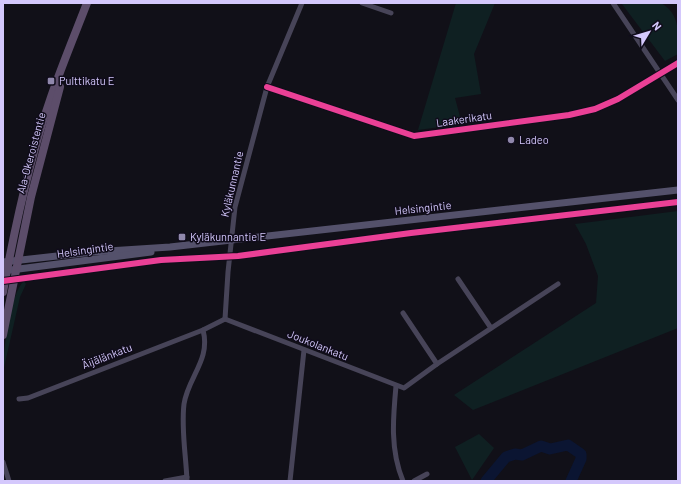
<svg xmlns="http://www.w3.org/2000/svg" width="681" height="484" font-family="Barlow,sans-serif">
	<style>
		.green { fill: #0f2022 }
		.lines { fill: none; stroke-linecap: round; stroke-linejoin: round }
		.river { stroke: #0b1532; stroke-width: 11 }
		.street { stroke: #474458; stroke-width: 5 }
		.secondary { stroke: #54516b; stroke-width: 7 }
		.primary { stroke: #5c4d6a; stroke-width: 8 }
		.cycleway-casing { stroke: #100c1b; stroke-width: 8 }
		.cycleway { stroke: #ea4096; stroke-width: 6 }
		.poi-dot { fill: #9088ac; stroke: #100c1b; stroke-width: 1.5 }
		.labels { text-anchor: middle; stroke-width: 3; stroke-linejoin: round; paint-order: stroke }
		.poi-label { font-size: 11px; fill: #d4c8fc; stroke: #100c1b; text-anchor: start }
		.street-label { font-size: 11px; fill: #d4c8fc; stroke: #100c1b }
	</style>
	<rect width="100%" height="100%" fill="#111018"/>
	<g class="green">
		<path d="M456,3H495L474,54L481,94L455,98L462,124L418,130Z"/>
		<path d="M661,3C681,15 678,33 678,54L665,61L622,4Z"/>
		<path d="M678,211V328L473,410L454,395L596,303L598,276L586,244L575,224Z"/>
		<path d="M24,281L26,284L20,297L3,372C3,352 10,293 24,281Z"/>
		<path d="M479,434L494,448L472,480L455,447Z"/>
	</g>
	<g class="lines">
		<path class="river" d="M486,481L506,457L515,454L522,455L541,446L550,449L568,445L581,454V459L571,481"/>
		<g class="street">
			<path d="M362,3L391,13"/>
			<path d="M613,3L678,100"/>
			<path d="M267,87L414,136L569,115L595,109L618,99L678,63"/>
			<path d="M458,279L491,328"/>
			<path d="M403,313L437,364"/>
			<path d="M225,319L404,388L437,364L558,284"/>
			<path d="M225,319L228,272L235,207L267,87L302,3"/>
			<path d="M396,386C393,418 390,450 403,481"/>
			<path d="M19,399L28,398L203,330"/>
			<path d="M3,462L9,481"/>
			<path d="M165,481L187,477"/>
			<path d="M187,481C186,455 181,429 184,404C188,377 211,360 203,330L225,319"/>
			<path d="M290,481L304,350"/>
			<path d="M414,481L427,474"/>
		</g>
		<g class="secondary">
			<path d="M3,262L93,252L170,247L678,190"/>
			<path d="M11,270L151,252"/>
		</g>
		<g class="primary">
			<path d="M3,292C15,226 29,160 51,97C62,65 75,34 87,3"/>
			<path d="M3,335L31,197L60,87"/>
		</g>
		<g class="cycleway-casing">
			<g id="cycleway">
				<path d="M267,87L414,136L569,115L595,109L618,99L678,63"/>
				<path d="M3,281L161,260L238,256L411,233L678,202"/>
			</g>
		</g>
		<use href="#cycleway" class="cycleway"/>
	</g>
	<g class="poi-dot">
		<rect x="47" y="77" width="8" height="8" rx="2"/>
		<circle cx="511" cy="140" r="4"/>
		<rect x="178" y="233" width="8" height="8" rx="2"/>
	</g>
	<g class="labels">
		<g class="poi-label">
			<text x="59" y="85">Pulttikatu E</text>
			<text x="519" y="144">Ladeo</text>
			<text x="190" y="241">Kyläkunnantie E</text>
		</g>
		<g class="street-label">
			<text transform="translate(464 119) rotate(-8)" y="4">Laakerikatu</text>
			<text transform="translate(31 153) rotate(-75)" y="4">Ala-Okeroistentie</text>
			<text transform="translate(232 184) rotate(-77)" y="4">Kyläkunnantie</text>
			<text transform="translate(423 208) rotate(-6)" y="4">Helsingintie</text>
			<text transform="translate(85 250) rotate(-8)" y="4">Helsingintie</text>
			<text transform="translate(318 345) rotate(22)" y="4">Joukolankatu</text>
			<text transform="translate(107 356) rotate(-21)" y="4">Äijälänkatu</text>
		</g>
	</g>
	<rect width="681" height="484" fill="none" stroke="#d4c8fc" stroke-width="8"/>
	<g transform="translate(649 32) rotate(52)" stroke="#100c1b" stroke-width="3" paint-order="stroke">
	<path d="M0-3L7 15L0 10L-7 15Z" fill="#d4c8fc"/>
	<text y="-6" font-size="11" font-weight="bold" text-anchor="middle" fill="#d4c8fc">N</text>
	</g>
</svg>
